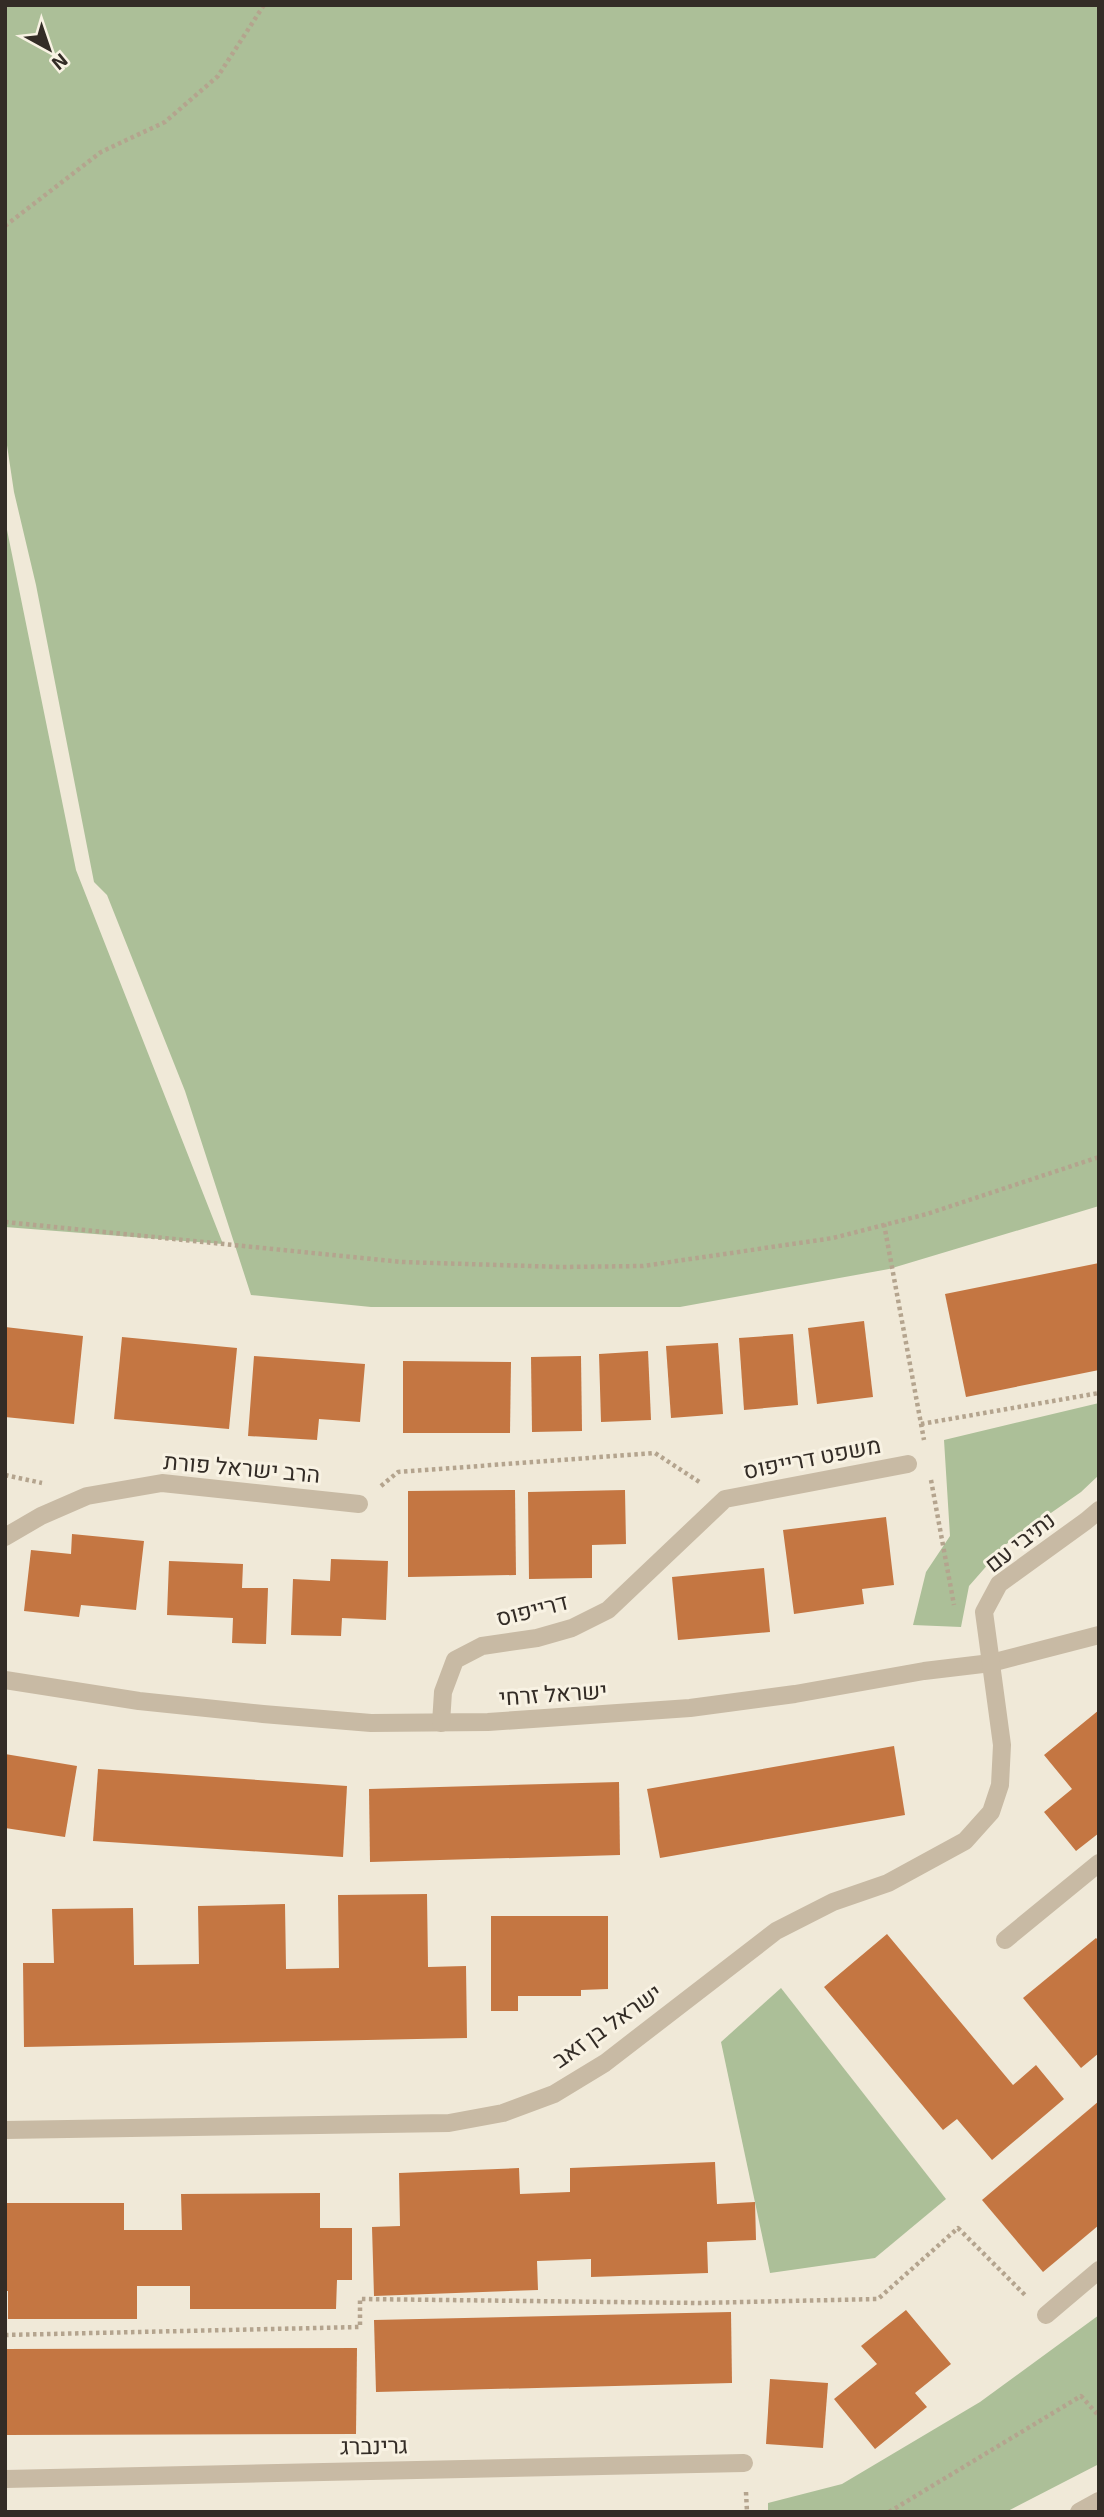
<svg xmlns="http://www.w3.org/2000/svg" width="1104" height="2517" font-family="'Exo 2',Heebo,sans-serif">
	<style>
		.green { fill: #acbf98 }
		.building { fill: #c47642 }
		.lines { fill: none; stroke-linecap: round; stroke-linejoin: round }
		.path { stroke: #b4a48e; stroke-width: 4.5; stroke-dasharray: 3.5 3.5; stroke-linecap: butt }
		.service { stroke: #c8baa4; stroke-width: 18 }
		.minor { stroke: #c8baa4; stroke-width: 18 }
		.tertiary { stroke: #c8baa4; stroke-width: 18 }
		.labels { text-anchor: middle; stroke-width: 6; stroke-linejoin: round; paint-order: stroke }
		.street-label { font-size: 23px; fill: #332c26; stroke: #f8f2e3 }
	</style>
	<rect width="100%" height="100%" fill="#f0e9d8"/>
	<g class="green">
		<path d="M5,5H1099V1206L889,1269L680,1307H371L251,1295L185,1091L107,895L94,882L36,585L14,492L5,432Z"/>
		<path d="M5,520L76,870L223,1244L5,1227Z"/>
		<path d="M1099,1403V1475L1081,1492L1005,1545L969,1586L961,1627L913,1625L926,1572L950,1536L944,1440Z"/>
		<path d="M781,1988L946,2199L875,2258L770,2273L721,2042Z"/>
		<path d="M1099,2315V2464L1006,2512H768V2503L842,2484L980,2402Z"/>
	</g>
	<g class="building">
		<path d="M1099,1263V1370L966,1397L945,1294Z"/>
		<path d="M864,1321L873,1397L817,1404L808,1328Z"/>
		<path d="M5,1327L83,1336L74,1424L5,1417Z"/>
		<path d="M793,1334L798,1405L744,1410L739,1338Z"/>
		<path d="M122,1337L237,1348L229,1429L114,1419Z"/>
		<path d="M718,1343L723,1414L671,1418L666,1346Z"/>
		<path d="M648,1351L651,1420L601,1422L599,1354Z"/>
		<path d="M254,1356L365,1364L360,1422L319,1419L317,1440L248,1436Z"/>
		<path d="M581,1356L582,1431L532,1432L531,1357Z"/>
		<path d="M403,1361L511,1362L510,1433H403Z"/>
		<path d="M515,1490L516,1575L408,1577V1491Z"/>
		<path d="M625,1490L626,1544L592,1545V1578L529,1579L528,1492Z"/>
		<path d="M886,1517L894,1585L862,1589L864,1604L794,1614L783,1530Z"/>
		<path d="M72,1534L144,1541L136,1610L81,1605L79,1617L24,1611L31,1550L71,1554Z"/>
		<path d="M331,1559L388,1561L386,1620L342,1618L341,1636L291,1635L293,1579L330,1581Z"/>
		<path d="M169,1561L243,1564L242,1588H268L266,1644L232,1643L233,1618L167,1615Z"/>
		<path d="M764,1568L770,1632L678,1640L672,1577Z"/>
		<path d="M1099,1710V1833L1076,1851L1044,1812L1072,1789L1044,1755Z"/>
		<path d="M894,1746L905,1815L660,1858L647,1789Z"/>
		<path d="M5,1754L77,1766L65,1837L5,1828Z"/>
		<path d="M98,1769L347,1786L343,1857L93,1841Z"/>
		<path d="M619,1782L620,1855L370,1862L369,1789Z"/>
		<path d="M427,1894L428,1967L466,1966L467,2038L24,2047L23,1963H54L52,1909L133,1908L134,1965L199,1964L198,1906L285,1904L286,1969L339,1968L338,1895Z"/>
		<path d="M491,1916H608V1989L581,1990V1996H518V2011H491Z"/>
		<path d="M887,1934L1013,2085L1036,2065L1064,2099L992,2160L957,2119L943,2130L824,1987Z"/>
		<path d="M1096,1938L1099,1941V2053L1081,2068L1023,1998Z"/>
		<path d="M1099,2101V2225L1043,2272L982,2200Z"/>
		<path d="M715,2162L717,2204L755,2202L756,2240L707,2242L708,2273L591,2277V2259L537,2261L538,2290L374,2296L372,2227L400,2226L399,2173L519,2168L520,2194L570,2192V2168Z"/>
		<path d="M320,2193V2228H352V2280H337L336,2309H190V2286H137V2319H8V2291H5V2203H124V2230H182L181,2194Z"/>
		<path d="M906,2310L951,2364L915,2393L927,2407L875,2449L834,2399L877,2364L861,2346Z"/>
		<path d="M731,2312L732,2383L376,2392L374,2320Z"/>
		<path d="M357,2348L356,2434L5,2435V2349Z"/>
		<path d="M770,2379L828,2383L823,2448L766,2444Z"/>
	</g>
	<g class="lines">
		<g class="path">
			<path d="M5,226L101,152L165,122L218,76L264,5"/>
			<path d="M5,1222L402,1262L562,1267L643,1266L833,1238L927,1214L1099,1157"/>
			<path d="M884,1224L924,1440"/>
			<path d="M921,1424L1099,1393"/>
			<path d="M5,1475L42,1483"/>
			<path d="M931,1480L954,1605"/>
			<path d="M381,1486L398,1472L655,1453L701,1483"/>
			<path d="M5,2335L360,2327V2299L698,2303L878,2299L958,2228L1025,2295"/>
			<path d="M746,2492L747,2512"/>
			<path d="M889,2512L1081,2396L1099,2416"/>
		</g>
		<path class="service" d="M1005,1940L1099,1863"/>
		<g class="minor">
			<path d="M5,1537L41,1516L87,1496L162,1483L359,1504"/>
			<path d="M5,1680L139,1701L263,1714L371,1723L488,1722L690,1708L795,1694L924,1671L991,1663L1099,1635"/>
			<path d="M441,1723L443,1692L455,1660L482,1646L537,1638L572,1628L608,1610L725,1499L908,1464"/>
			<path d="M5,2130L449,2123L503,2113L554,2094L605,2063L776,1931L833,1902L888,1883L965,1841L991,1812L1000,1785L1002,1745L984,1612L999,1584L1086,1521L1099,1510"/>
			<path d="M1046,2315L1099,2270"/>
			<path d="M5,2479L744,2463"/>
		</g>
		<path class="tertiary" d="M1079,2512L1099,2501"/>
	</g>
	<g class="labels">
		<g class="street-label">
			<text transform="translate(812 1458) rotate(-11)" y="8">משפט דרייפוס</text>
			<text transform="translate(242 1468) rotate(5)" y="8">הרב ישראל פורת</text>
			<text transform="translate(1020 1542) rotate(-38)" y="8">נתיבי עם</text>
			<text transform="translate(532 1610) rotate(-14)" y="8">דרייפוס</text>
			<text transform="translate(553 1694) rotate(-4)" y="8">ישראל זרחי</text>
			<text transform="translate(607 2026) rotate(-35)" y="8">ישראל בן זאב</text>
			<text transform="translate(374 2446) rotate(-1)" y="8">גרינברג</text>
		</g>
	</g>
	<rect width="1104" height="2517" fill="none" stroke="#332c26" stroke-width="14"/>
	<g transform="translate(49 49) rotate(140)" stroke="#f8f2e3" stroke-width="5" paint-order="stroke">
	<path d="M0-5L12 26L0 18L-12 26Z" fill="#332c26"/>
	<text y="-10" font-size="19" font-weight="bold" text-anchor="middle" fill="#332c26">N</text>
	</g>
</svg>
